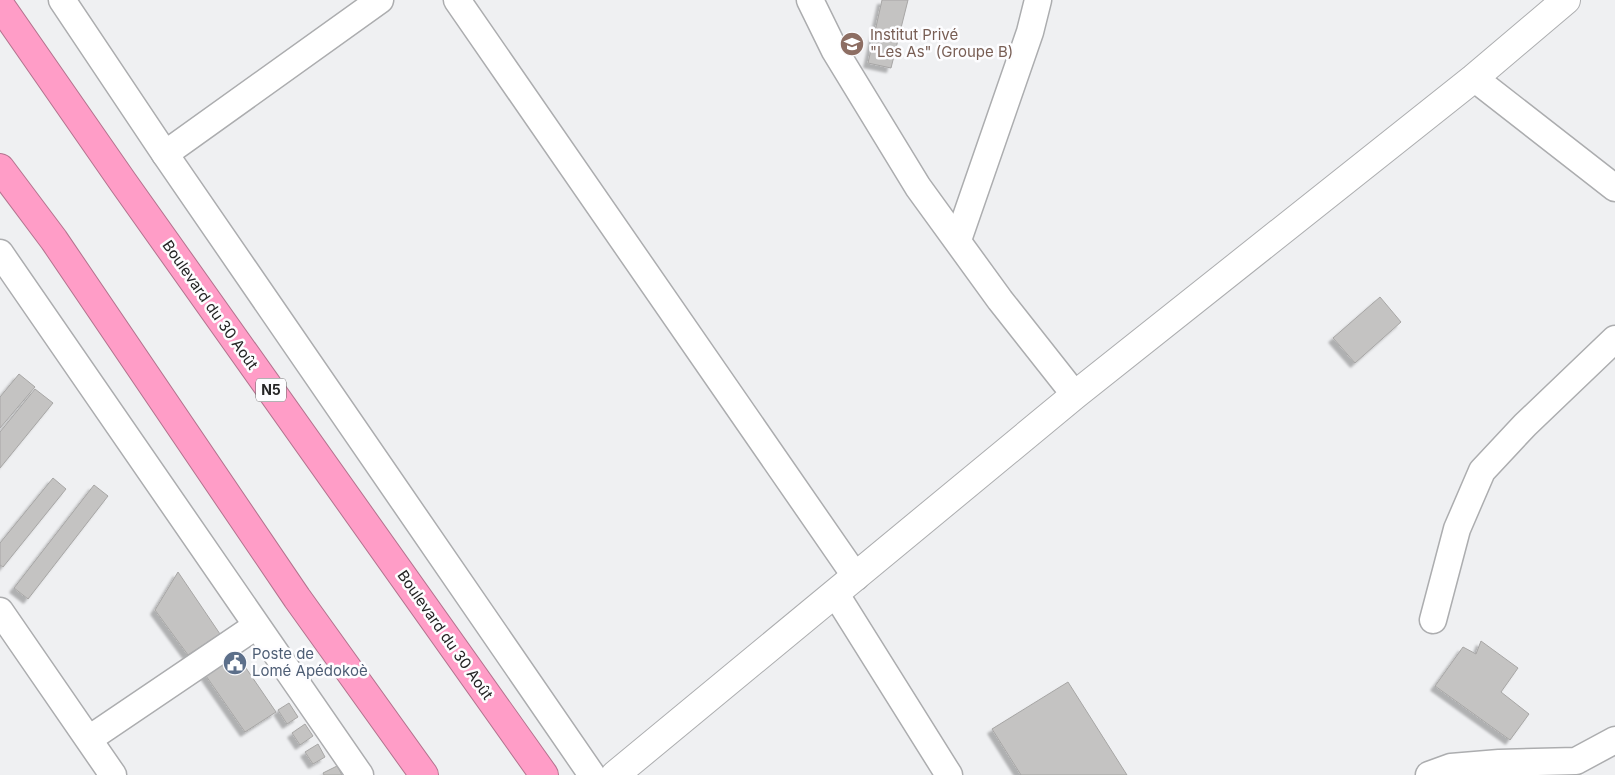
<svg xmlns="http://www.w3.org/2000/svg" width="1615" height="775" font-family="Inter,sans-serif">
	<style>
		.building { fill: #c4c3c2; stroke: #a7a6a5; filter: url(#shadow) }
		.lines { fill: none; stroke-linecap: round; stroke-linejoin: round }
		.street-casing { stroke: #acadaf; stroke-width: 29 }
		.secondary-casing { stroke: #acadaf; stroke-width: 30 }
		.highway-casing { stroke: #b3738e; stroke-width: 30 }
		.street { stroke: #fff; stroke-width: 26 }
		.secondary { stroke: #fff; stroke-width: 28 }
		.highway { stroke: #ff9dc7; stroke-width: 28 }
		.labels { text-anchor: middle; stroke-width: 5; stroke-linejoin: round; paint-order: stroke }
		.shield { fill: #fdfdff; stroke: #666; stroke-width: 1 }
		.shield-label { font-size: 14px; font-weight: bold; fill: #252525 }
		.education-label { font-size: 15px; fill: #785e54; stroke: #fdfdff; text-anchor: start }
		.street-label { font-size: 15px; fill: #252525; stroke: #fdfdff }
		.service-label { font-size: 15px; fill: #4e5e75; stroke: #fdfdff; text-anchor: start }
	</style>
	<defs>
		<filter id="shadow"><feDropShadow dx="-4.5" dy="4.5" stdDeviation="1" flood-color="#0004"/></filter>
	</defs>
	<rect width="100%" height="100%" fill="#eff0f2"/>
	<g class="building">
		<path d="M882,0H908L891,68L868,63Z"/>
		<path d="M1380,297L1401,322L1355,363L1333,338Z"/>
		<path d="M19,374L35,387L0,428V397Z"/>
		<path d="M35,389L53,403L0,468V432Z"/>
		<path d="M53,478L66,489L3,567L0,565V543Z"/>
		<path d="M94,485L108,496L28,599L14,588Z"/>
		<path d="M178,572L220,634L188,655L155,610Z"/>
		<path d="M1481,641L1518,668L1501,692L1529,714L1510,740L1435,686L1463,647L1476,654Z"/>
		<path d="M235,652L276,712L245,732L204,673Z"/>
		<path d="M1068,682L1127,775H1021L992,729Z"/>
		<path d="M289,703L298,717L287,724L278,710Z"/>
		<path d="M305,724L313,736L300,745L292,733Z"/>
		<path d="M318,744L325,757L313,764L305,752Z"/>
		<path d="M337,766L342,775H324L323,773Z"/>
	</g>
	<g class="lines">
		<g class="street-casing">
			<g id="street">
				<path d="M62,0L165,154L592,775"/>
				<path d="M457,0L856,577"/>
				<path d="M810,0L835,51L918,187L1000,300L1075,395"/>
				<path d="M1474,78L1615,188"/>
				<path d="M165,154L380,0"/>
				<path d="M958,240L1030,32L1038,0"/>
				<path d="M0,253L360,775"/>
				<path d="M835,593L949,775"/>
				<path d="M0,611L113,775"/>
				<path d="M1433,620L1457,529L1482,471L1525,425L1615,339"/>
				<path d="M89,739L256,626"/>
				<path d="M1429,775L1451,767L1499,763L1576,761L1615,740"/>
			</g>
		</g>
		<g class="secondary-casing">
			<path id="secondary" d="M615,775L1075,395L1474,78L1566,0"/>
		</g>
		<g class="highway-casing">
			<g id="highway">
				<path d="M0,5L123,182L544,775"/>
				<path d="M0,168L54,240L297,598L424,775"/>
			</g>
		</g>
		<use href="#street" class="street"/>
		<use href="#secondary" class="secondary"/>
		<use href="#highway" class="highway"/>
	</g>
	<defs>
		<g id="school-disc" transform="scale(1.25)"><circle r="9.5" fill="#8d6e63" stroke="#fdfdff"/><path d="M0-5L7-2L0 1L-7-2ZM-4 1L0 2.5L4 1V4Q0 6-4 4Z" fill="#fff"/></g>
		<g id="civic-disc" transform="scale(1.25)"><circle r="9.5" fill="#5c6f8a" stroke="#fdfdff"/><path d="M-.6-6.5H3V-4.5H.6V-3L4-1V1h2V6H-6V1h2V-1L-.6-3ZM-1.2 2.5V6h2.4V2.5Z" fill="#fff"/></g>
	</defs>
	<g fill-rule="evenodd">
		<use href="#school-disc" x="852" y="44"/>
		<use href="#civic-disc" x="235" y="663"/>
	</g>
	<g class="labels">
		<rect class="shield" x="256" y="378.5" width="30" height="23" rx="4"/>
		<g class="shield-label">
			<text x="271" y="395">N5</text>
		</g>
		<g class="education-label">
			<text x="870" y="40">Institut Privé<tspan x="870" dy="17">"Les As" (Groupe B)</tspan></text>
		</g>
		<g class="street-label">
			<text transform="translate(210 305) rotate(55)" y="5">Boulevard du 30 Août</text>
			<text transform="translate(445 635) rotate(55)" y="5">Boulevard du 30 Août</text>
		</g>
		<g class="service-label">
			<text x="252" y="659">Poste de<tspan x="252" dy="17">Lomé Apédokoè</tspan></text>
		</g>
	</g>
</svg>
